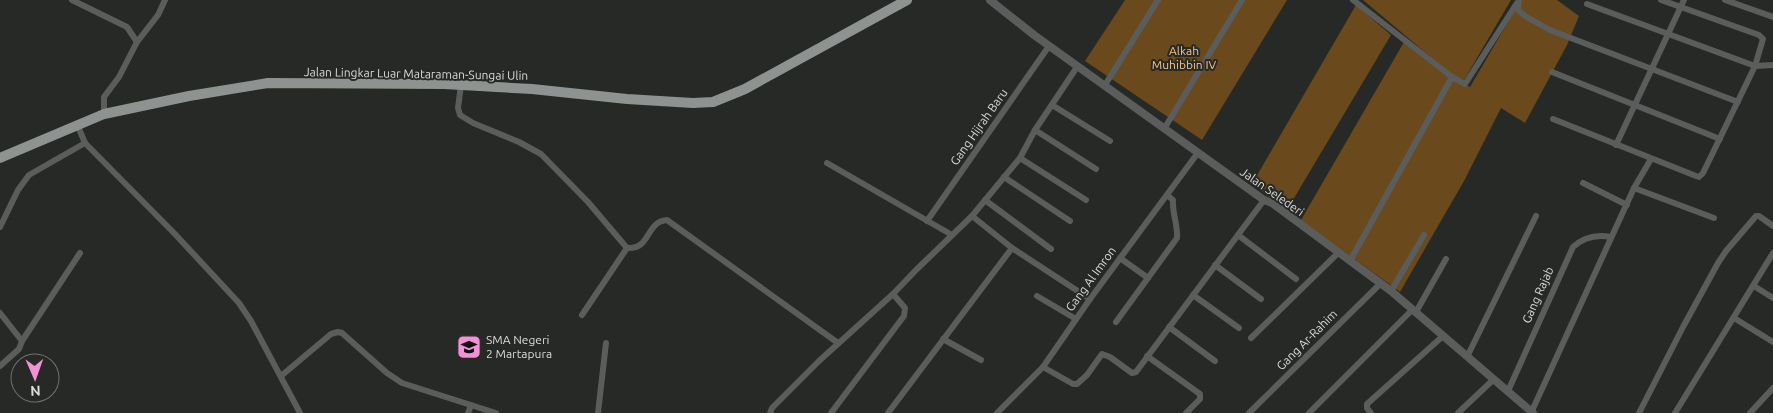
<svg xmlns="http://www.w3.org/2000/svg" width="1773" height="413" font-family="Ubuntu,sans-serif">
	<style>
		.green { fill: #6a491c }
		.lines { fill: none; stroke-linecap: round; stroke-linejoin: round }
		.minor { stroke: #5b5d5c; stroke-width: 6 }
		.tertiary { stroke: #5b5d5c; stroke-width: 8 }
		.primary { stroke: #8e9290; stroke-width: 10 }
		.labels { text-anchor: middle; stroke-width: 4; stroke-linejoin: round; paint-order: stroke }
		.park-label { font-size: 12px; fill: #fac689; stroke: #262925 }
		.street-label { font-size: 12px; fill: #dcddda; stroke: #262925 }
		.poi-label { font-size: 12px; fill: #dcddda; stroke: #262925; text-anchor: start }
	</style>
	<rect width="100%" height="100%" fill="#262925"/>
	<g class="green">
		<path d="M1125,0H1287L1202,140L1085,61Z"/>
		<path d="M1363,0H1511L1464,80L1451,74Z"/>
		<path d="M1521,0H1557L1579,16L1567,45L1525,123L1501,108L1464,181L1400,292L1301,220L1404,42L1427,61L1470,87Z"/>
		<path d="M1356,5L1391,35L1287,210L1252,184Z"/>
	</g>
	<g class="lines">
		<g class="minor">
			<path d="M72,0L127,27L137,42"/>
			<path d="M1353,0L1452,77L1465,84L1517,3"/>
			<path d="M1519,0L1518,10L1525,16L1550,30L1738,102"/>
			<path d="M1725,0L1773,17"/>
			<path d="M1587,4L1755,66L1773,65"/>
			<path d="M1552,72L1720,139"/>
			<path d="M461,85L458,108L460,115L473,123L519,142L541,154L588,202L627,248"/>
			<path d="M1105,85L1158,0"/>
			<path d="M1052,105L1110,141"/>
			<path d="M104,114V97L119,77L137,42L158,15L165,0"/>
			<path d="M1553,119L1696,176L1699,177L1703,173L1755,66L1763,39L1759,35L1661,0"/>
			<path d="M77,124L85,143L174,233L239,303L251,321L300,413"/>
			<path d="M1164,129L1242,0"/>
			<path d="M1035,130L1096,169"/>
			<path d="M1616,145L1684,0"/>
			<path d="M1020,158L1086,200"/>
			<path d="M827,163L952,235"/>
			<path d="M1004,177L1070,221"/>
			<path d="M1583,183L1627,205"/>
			<path d="M1634,188L1714,218"/>
			<path d="M985,200L1051,249"/>
			<path d="M972,216L1012,248L1090,299"/>
			<path d="M927,221L1049,46"/>
			<path d="M0,227L18,190L29,175L85,143"/>
			<path d="M1238,235L1296,279"/>
			<path d="M1120,258L1148,278"/>
			<path d="M1350,261L1452,77"/>
			<path d="M1215,265L1261,299"/>
			<path d="M1754,286L1773,298"/>
			<path d="M1391,291L1424,235"/>
			<path d="M1193,295L1239,328"/>
			<path d="M1037,296L1076,319"/>
			<path d="M1416,312L1446,259"/>
			<path d="M0,313L22,341"/>
			<path d="M582,315L627,248C651,250 645,222 667,220L838,343"/>
			<path d="M1734,318L1773,342"/>
			<path d="M1116,322L1177,238C1178,225 1172,213 1173,200L1167,195"/>
			<path d="M1169,327L1215,361"/>
			<path d="M1251,338L1338,253"/>
			<path d="M943,339L981,360"/>
			<path d="M1147,356L1200,394V399L1186,413"/>
			<path d="M1467,357L1536,216"/>
			<path d="M0,366L19,349L22,341L80,253"/>
			<path d="M1043,367L1073,384H1077L1087,375L1102,354L1110,357L1132,373L1136,372L1264,200"/>
			<path d="M281,376L331,334L338,332L342,333L387,373L402,383L496,413"/>
			<path d="M1508,391L1573,247C1584,237 1596,234 1611,237"/>
			<path d="M468,413L471,405"/>
			<path d="M598,413L606,343"/>
			<path d="M770,413L772,408L819,361L893,294L916,270L972,216L1020,158L1035,130L1077,67"/>
			<path d="M831,413L904,316L905,308L893,294"/>
			<path d="M888,413L1012,248"/>
			<path d="M997,413L1043,367L1090,299L1197,154"/>
			<path d="M1249,413L1381,283"/>
			<path d="M1309,413L1412,310"/>
			<path d="M1371,413L1367,408V404L1443,336"/>
			<path d="M1458,413L1494,379"/>
			<path d="M1531,413L1634,188L1651,159"/>
			<path d="M1639,413L1683,327L1718,263L1726,251L1756,216H1759L1773,226"/>
			<path d="M1675,413L1773,253"/>
			<path d="M1750,413L1773,388"/>
		</g>
		<path class="tertiary" d="M990,0L1034,35L1264,200L1272,203L1391,291L1533,413"/>
		<path class="primary" d="M0,158L104,114L189,96L268,83L444,84L532,89L627,99L693,103L713,102L745,89L907,0"/>
	</g>
	<defs>
		<g id="school-square" transform="scale(1.25)"><rect x="-9" y="-9" width="18" height="18" rx="4" fill="#f291d6" stroke="#262925"/><path d="M0-5L7-2L0 1L-7-2ZM-4 1L0 2.5L4 1V4Q0 6-4 4Z" fill="#111"/></g>
	</defs>
	<g fill-rule="evenodd">
		<use href="#school-square" x="469" y="347"/>
	</g>
	<g class="labels">
		<g class="park-label">
			<text x="1184" y="55">Alkah<tspan x="1184" dy="14">Muhibbin IV</tspan></text>
		</g>
		<g class="street-label">
			<text transform="translate(416 74) rotate(1)" y="4">Jalan Lingkar Luar Mataraman-Sungai Ulin</text>
			<text transform="translate(979 127) rotate(-55)" y="4">Gang Hijrah Baru</text>
			<text transform="translate(1272 192) rotate(35)" y="4">Jalan Selederi</text>
			<text transform="translate(1091 279) rotate(-54)" y="4">Gang Al Imron</text>
			<text transform="translate(1538 295) rotate(-66)" y="4">Gang Rajab</text>
			<text transform="translate(1307 340) rotate(-45)" y="4">Gang Ar-Rahim</text>
		</g>
		<g class="poi-label">
			<text x="486" y="344">SMA Negeri<tspan x="486" dy="14">2 Martapura</tspan></text>
		</g>
	</g>
	<g transform="translate(35 378) rotate(178)"><circle r="24" fill="#262925" stroke="#6f716d"/>
	<path d="M0-4L9 19L0 12L-9 19Z" fill="#f291d6"/>
	<text y="-8" font-size="14" font-weight="bold" text-anchor="middle" fill="#dcddda">N</text>
	</g>
</svg>
